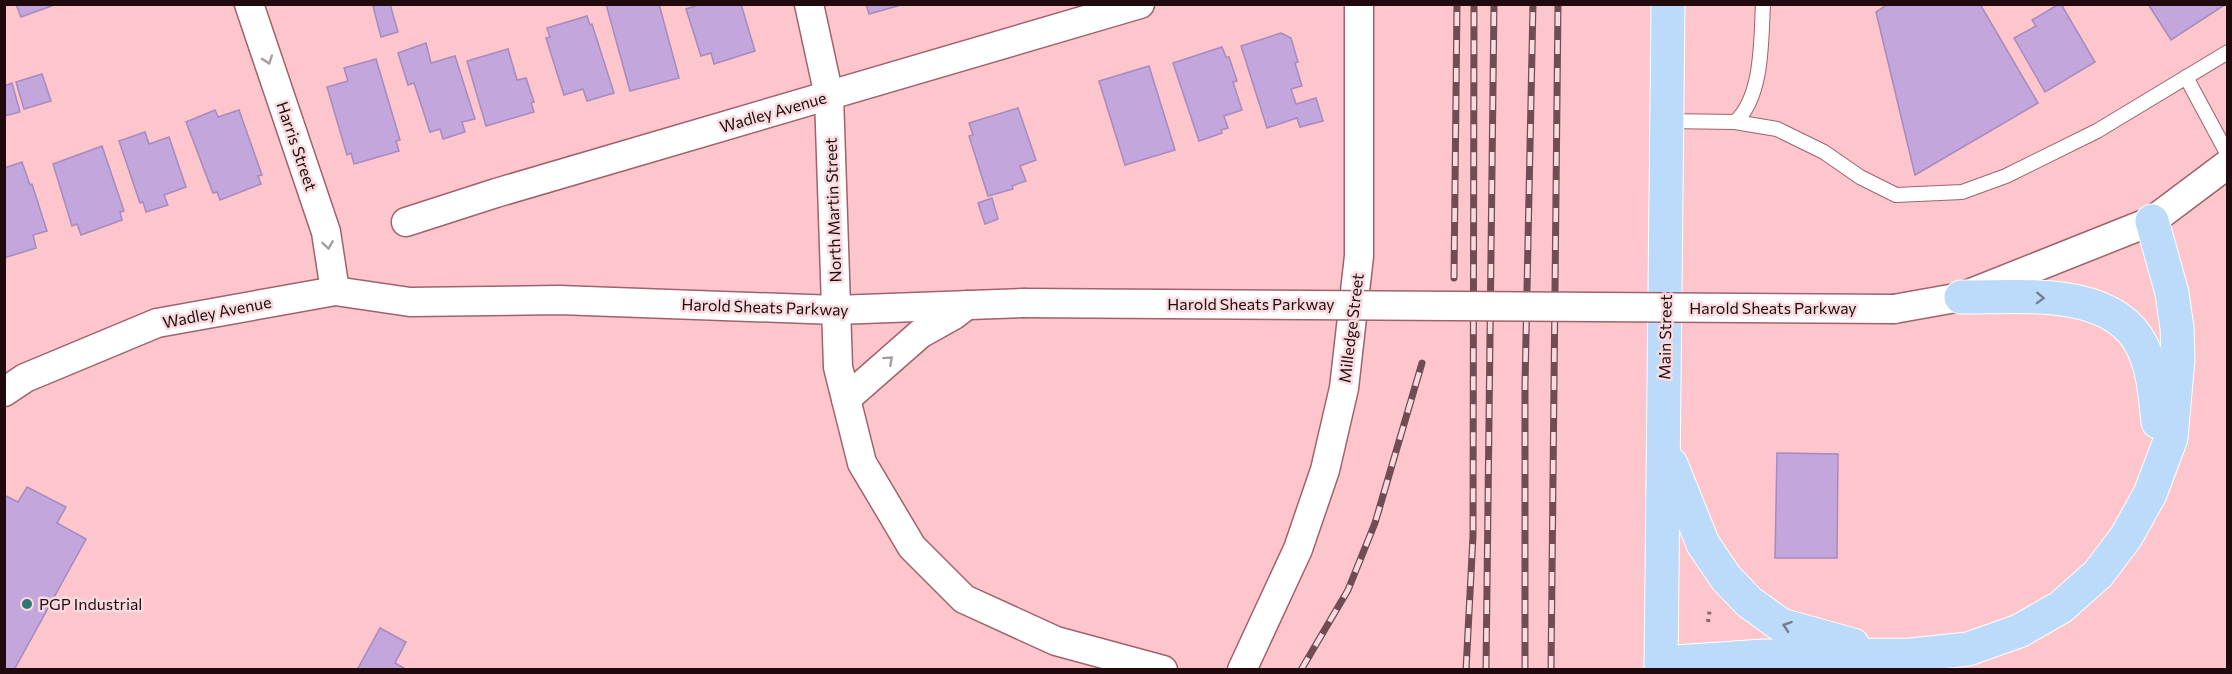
<svg xmlns="http://www.w3.org/2000/svg" width="2232" height="674" font-family="Commissioner,sans-serif">
	<style>
		.building { fill: #c3a6db; stroke: #a78abe; stroke-width: 1.5 }
		.lines { fill: none; stroke-linecap: round; stroke-linejoin: round }
		.lane-casing { stroke: #a0626c; stroke-width: 16 }
		.street-casing { stroke: #a0626c; stroke-width: 31 }
		.primary-casing { stroke: #fff; stroke-width: 35 }
		.path { stroke: #8d666b; stroke-width: 4; stroke-dasharray: 3 4.5; stroke-linecap: butt }
		.lane { stroke: #fff; stroke-width: 14 }
		.street { stroke: #fff; stroke-width: 28 }
		.primary { stroke: #bcdaf9; stroke-width: 33 }
		.rail-casing { stroke: #704d52; stroke-width: 7 }
		.rail { stroke: #f7dbde; stroke-width: 4.5; stroke-dasharray: 14; stroke-linecap: butt }
		.street-bridge-casing { stroke: #a0626c; stroke-width: 31; stroke-linecap: butt }
		.street-bridge { stroke: #fff; stroke-width: 28 }
		.oneway { stroke: #a69d9f }
		.oneway2 { stroke: #767c8f }
		.poi-dot { fill: #2e7772; stroke: #f7dbde; stroke-width: 2 }
		.labels { text-anchor: middle; stroke-width: 5; stroke-linejoin: round; paint-order: stroke }
		.street-label { font-size: 16px; fill: #210a0e; stroke: #f7dbde }
		.poi-label { font-size: 16px; fill: #210a0e; stroke: #f7dbde; text-anchor: start }
	</style>
	<rect width="100%" height="100%" fill="#fdc5cc"/>
	<g class="building">
		<path d="M16,4H57L21,17Z"/>
		<path d="M380,4H390L398,32L381,37L373,6Z"/>
		<path d="M606,4H659L679,78L630,91Z"/>
		<path d="M700,4H741L755,51L714,64L711,53L701,56L686,9Z"/>
		<path d="M866,4H898V6L869,14Z"/>
		<path d="M1888,4H1980L2038,103L1915,175L1876,12Z"/>
		<path d="M2059,4H2061L2095,62L2045,92L2014,38L2036,26L2032,20Z"/>
		<path d="M2148,4H2226L2171,40Z"/>
		<path d="M587,16L590,25L592,24L614,93L587,101L583,89L564,95L546,38L550,37L547,28Z"/>
		<path d="M1281,33L1291,38L1298,62L1295,63L1302,86L1291,89L1296,104L1316,98L1323,121L1300,127L1297,118L1267,128L1241,46Z"/>
		<path d="M426,43L431,63L455,56L475,119L462,122L465,132L443,139L440,129L430,132L414,83L408,85L398,53Z"/>
		<path d="M1222,47L1226,57H1229L1237,81L1233,82L1242,110L1224,116L1228,128L1221,130L1222,133L1199,141L1173,63Z"/>
		<path d="M508,49L517,80L526,78L534,102L531,103L534,112L486,126L467,61Z"/>
		<path d="M376,59L400,140L396,141L399,151L354,164L351,153L347,155L327,87L348,81L344,68Z"/>
		<path d="M1149,66L1175,150L1125,165L1099,81Z"/>
		<path d="M42,74L51,101L24,109L16,82Z"/>
		<path d="M12,83L20,112L4,116V86Z"/>
		<path d="M1018,108L1036,160L1020,166L1026,181L1012,186L1013,189L988,196L969,136L973,135L969,123Z"/>
		<path d="M215,110L218,117L239,110L262,175L258,176L261,184L220,200L217,192L213,193L186,122Z"/>
		<path d="M145,132L149,144L169,137L186,187L164,195L168,205L146,212L143,202L140,203L119,141Z"/>
		<path d="M102,146L124,211L120,212L122,220L81,235L77,224L72,226L53,164Z"/>
		<path d="M22,162L30,185L32,184L47,231L33,235L36,248L4,258V168Z"/>
		<path d="M992,198L998,219L985,224L978,203Z"/>
		<path d="M1777,453L1838,454L1837,558H1775Z"/>
		<path d="M27,487L66,507L57,523L86,539L14,670H4V495L18,502Z"/>
		<path d="M380,628L406,642L395,663L407,670H357Z"/>
	</g>
	<g class="lines">
		<g class="lane-casing">
			<g id="lane">
				<path d="M2186,77L2228,155"/>
				<path d="M1667,121L1735,122L1777,129L1824,152L1860,177L1896,195L1962,192L2006,176L2097,131L2228,52"/>
				<path d="M1735,122C1763,97 1761,40 1763,4"/>
			</g>
		</g>
		<g class="street-casing">
			<g id="street">
				<path d="M249,4L326,232L335,291"/>
				<path d="M809,4L829,96L838,367L862,463L912,547L964,599L1056,641L1163,670"/>
				<path d="M406,222L496,193L1140,4"/>
				<path d="M1894,309L1961,297L2152,221L2228,164"/>
				<path d="M4,392L25,378L157,323L335,291L410,302L559,300L836,310L1023,303"/>
				<path d="M846,399L920,334L954,315L967,305"/>
				<path d="M1242,670L1298,549L1325,470L1344,388L1359,256V4"/>
			</g>
		</g>
		<g class="primary-casing">
			<g id="primary">
				<path d="M1961,297C2017,298 2112,285 2142,346C2154,370 2155,396 2158,422"/>
				<path d="M1671,464L1703,544L1726,578L1749,602L1781,625L1853,645"/>
				<path d="M1661,663L1764,656L1911,655L1968,649L2019,631L2061,607L2098,574L2126,537L2150,494L2171,438L2178,359L2177,328L2172,293L2152,221"/>
				<path d="M1661,670L1668,4"/>
			</g>
		</g>
		<path class="path" d="M1708,622L1710,608"/>
		<use href="#lane" class="lane"/>
		<use href="#street" class="street"/>
		<use href="#primary" class="primary"/>
		<g class="rail-casing">
			<g id="rail">
				<path d="M1454,278L1457,4"/>
				<path d="M1301,670L1348,590L1375,523L1422,363"/>
				<path d="M1466,670L1473,536L1474,4"/>
				<path d="M1486,670L1494,4"/>
				<path d="M1525,670V385L1533,4"/>
				<path d="M1551,670L1558,4"/>
			</g>
		</g>
		<use href="#rail" class="rail"/>
		<g class="street-bridge-casing">
			<path id="street-bridge" d="M1023,303L1894,309"/>
		</g>
		<use href="#street-bridge" class="street-bridge"/>
	</g>
	<defs><path id="oneway-chevron" d="M-2-3.5L2.5 0L-2 3.5" fill="none" stroke-width="1.6" stroke-linecap="round" stroke-linejoin="round" transform="scale(1.5)"/></defs>
	<g class="oneway">
		<use href="#oneway-chevron" transform="translate(268 60) rotate(71)"/>
		<use href="#oneway-chevron" transform="translate(328 245) rotate(81)"/>
		<use href="#oneway-chevron" transform="translate(889 360) rotate(-42)"/>
	</g>
	<g class="oneway2">
		<use href="#oneway-chevron" transform="translate(2040 298) rotate(2)"/>
		<use href="#oneway-chevron" transform="translate(1787 626) rotate(-161)"/>
	</g>
	<circle class="poi-dot" cx="27" cy="604" r="6"/>
	<g class="labels">
		<g class="street-label">
			<text transform="translate(773 112) rotate(-16)" y="6">Wadley Avenue</text>
			<text transform="translate(297 146) rotate(71)" y="6">Harris Street</text>
			<text transform="translate(833 210) rotate(-92)" y="6">North Martin Street</text>
			<text x="1251" y="310">Harold Sheats Parkway</text>
			<text transform="translate(765 307) rotate(2)" y="6">Harold Sheats Parkway</text>
			<text x="1773" y="314">Harold Sheats Parkway</text>
			<text transform="translate(217 312) rotate(-11)" y="6">Wadley Avenue</text>
			<text transform="translate(1351 328) rotate(-83)" y="6">Milledge Street</text>
			<text transform="translate(1665 337) rotate(-89)" y="6">Main Street</text>
		</g>
		<g class="poi-label">
			<text x="39" y="610">PGP Industrial</text>
		</g>
	</g>
	<rect width="2232" height="674" fill="none" stroke="#210a0e" stroke-width="12"/>
</svg>
